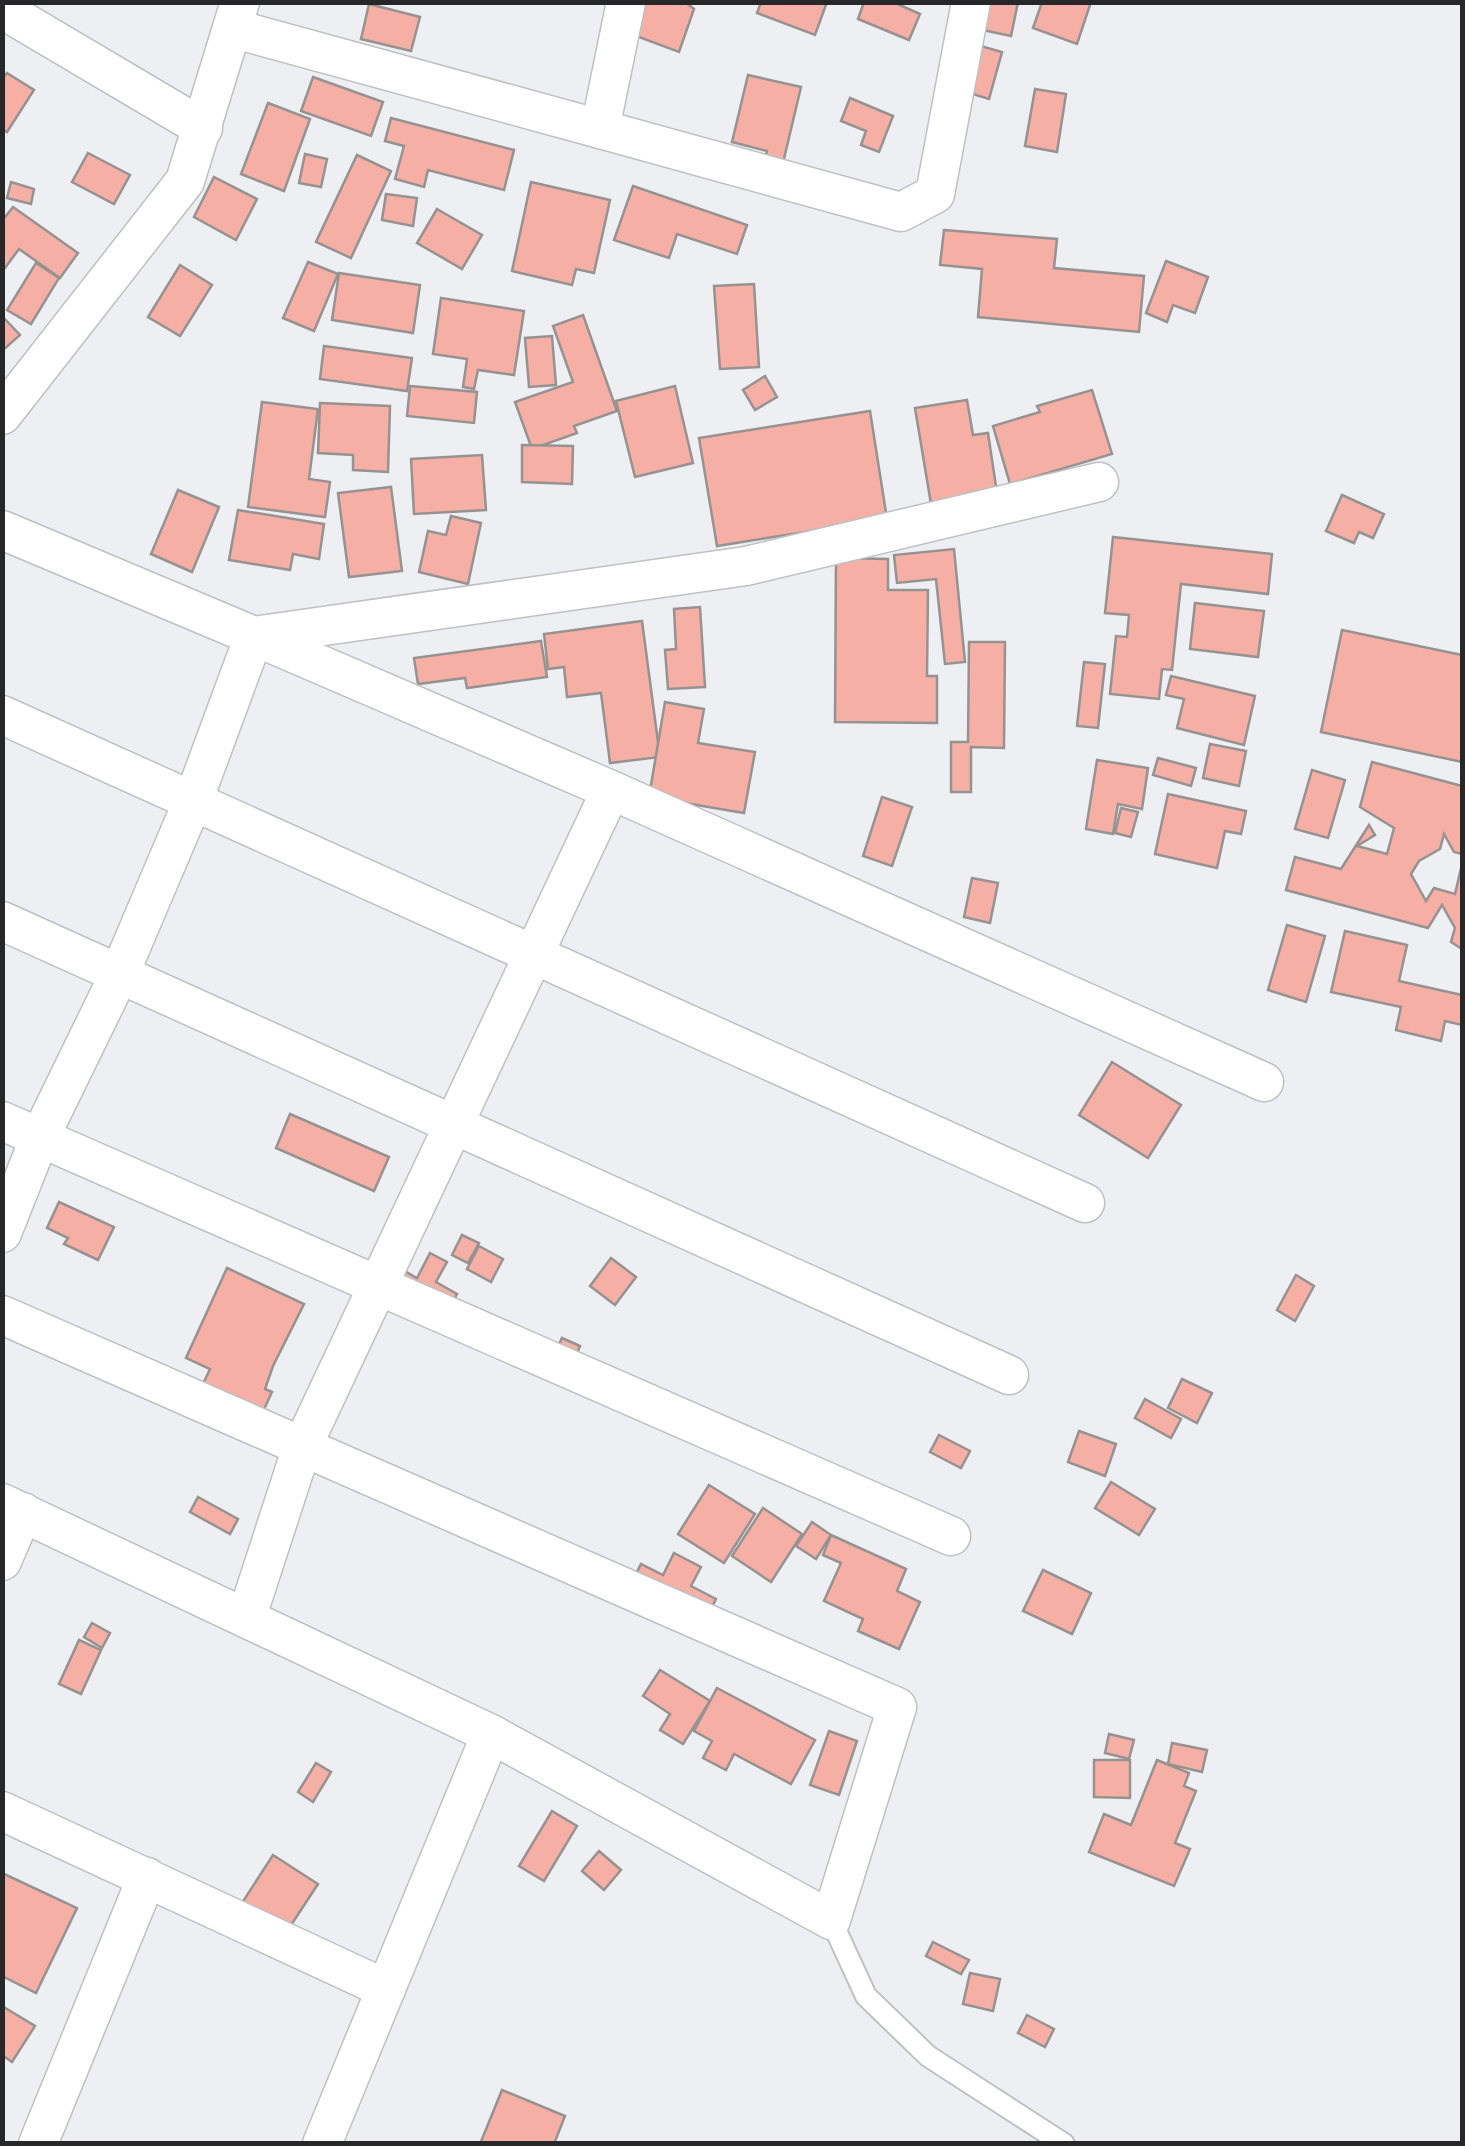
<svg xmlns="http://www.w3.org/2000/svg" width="1465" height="2146" font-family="Rubik,sans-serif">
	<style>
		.building { fill: #f5afa5; stroke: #979292; stroke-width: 2.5 }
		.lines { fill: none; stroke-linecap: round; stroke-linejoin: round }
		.service-casing { stroke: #bfc0c4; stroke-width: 24 }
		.minor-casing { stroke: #bfc0c4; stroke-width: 41 }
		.service { stroke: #fff; stroke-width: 20 }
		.minor { stroke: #fff; stroke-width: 38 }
	</style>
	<rect width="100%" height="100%" fill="#eeeff3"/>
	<g class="building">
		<path d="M641,2H685L694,9L679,52L620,30Z"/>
		<path d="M761,2H827L815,35L757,13Z"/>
		<path d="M864,2H893L920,14L909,40L858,19Z"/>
		<path d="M963,2H1018L1011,36L959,25Z"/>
		<path d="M1042,2H1091L1077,44L1033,28Z"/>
		<path d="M369,4L420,17L411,51L361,39Z"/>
		<path d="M960,40L1002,52L989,99L946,86Z"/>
		<path d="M7,73L34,90L7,132L2,129V79Z"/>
		<path d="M748,75L801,87L778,184L760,180L767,151L732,142Z"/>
		<path d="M313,77L383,102L371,136L301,111Z"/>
		<path d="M1035,89L1066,94L1057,152L1025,146Z"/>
		<path d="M850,98L893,116L879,152L861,145L866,131L841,121Z"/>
		<path d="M268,103L310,119L284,191L241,174Z"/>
		<path d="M391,118L514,150L504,190L428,170L424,187L395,179L404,146L385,141Z"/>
		<path d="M88,153L130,175L114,204L72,182Z"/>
		<path d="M305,154L327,159L321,187L299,183Z"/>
		<path d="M357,155L391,171L351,258L316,242Z"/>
		<path d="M214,177L257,199L236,240L194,217Z"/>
		<path d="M11,182L34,189L31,204L7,198Z"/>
		<path d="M531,182L610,200L594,273L576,269L572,285L512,271Z"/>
		<path d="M633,186L747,225L737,254L677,234L669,258L614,240Z"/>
		<path d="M386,194L417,198L413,226L382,220Z"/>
		<path d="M13,207L78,253L60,278L19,249L2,272V221Z"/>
		<path d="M437,209L482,235L462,269L417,243Z"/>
		<path d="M944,230L1057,239L1054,268L1144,276L1139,332L978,317L982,269L940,265Z"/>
		<path d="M1166,261L1208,277L1195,313L1173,305L1167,322L1146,313Z"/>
		<path d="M308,262L338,274L314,331L283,318Z"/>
		<path d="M36,263L59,278L31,324L7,310Z"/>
		<path d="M180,265L212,285L180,336L148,317Z"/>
		<path d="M339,273L420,285L413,333L332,320Z"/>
		<path d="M754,284L759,367L720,369L714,286Z"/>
		<path d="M441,298L524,311L514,375L478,370L474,389L463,387L467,359L433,354Z"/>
		<path d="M583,315L617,411L574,426L577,433L532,449L515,402L573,382L553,326Z"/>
		<path d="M2,316L20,335L2,351Z"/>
		<path d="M552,336L556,385L529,387L525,338Z"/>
		<path d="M324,346L412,358L407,391L320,379Z"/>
		<path d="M765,376L777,397L755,410L743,390Z"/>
		<path d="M410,386L477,392L474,423L407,416Z"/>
		<path d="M675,386L693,463L635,477L616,401Z"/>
		<path d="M1092,390L1112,454L1010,484L993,426L1040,412L1037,406Z"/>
		<path d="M967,400L973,435L988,433L997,493L931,504L915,408Z"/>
		<path d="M262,402L318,409L309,479L330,482L325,517L248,507Z"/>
		<path d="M320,403L390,406L388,472L353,470V455L318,453Z"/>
		<path d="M870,411L887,519L717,546L699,438Z"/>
		<path d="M522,445L573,446L572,484L522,482Z"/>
		<path d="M482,455L486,510L414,514L411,459Z"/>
		<path d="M391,487L402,571L349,577L338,493Z"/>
		<path d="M178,490L219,507L192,572L151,554Z"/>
		<path d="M1342,495L1384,514L1373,538L1359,532L1354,543L1326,531Z"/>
		<path d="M238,510L324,524L319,559L293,554L290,570L229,560Z"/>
		<path d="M451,516L481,523L468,584L419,572L428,531L446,535Z"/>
		<path d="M1113,537L1272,554L1268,594L1181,584L1172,670L1162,669L1159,699L1110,694L1116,636L1127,637L1129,615L1105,613Z"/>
		<path d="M954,549L965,662L945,664L936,579L897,583L894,555Z"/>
		<path d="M836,558L888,559V590H928L927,676H937V723L835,722Z"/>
		<path d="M1195,603L1264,611L1258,657L1190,649Z"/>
		<path d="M700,607L705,687L668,689L665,650L676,649L674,609Z"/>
		<path d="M642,621L660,757L610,763L601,693L567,697L564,667L548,669L544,634Z"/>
		<path d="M1342,630L1462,655V762L1321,732Z"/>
		<path d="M541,641L547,677L467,688L465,678L418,684L414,658Z"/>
		<path d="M969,642H1005L1004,748L971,747V792H951V742H968Z"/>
		<path d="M1084,662L1105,664L1098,728L1077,726Z"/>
		<path d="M1171,676L1255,696L1244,745L1177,728L1184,699L1166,695Z"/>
		<path d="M665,702L704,709L698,743L755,752L744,813L649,797Z"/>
		<path d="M1210,744L1246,751L1239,786L1203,778Z"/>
		<path d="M1158,758L1196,768L1191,786L1153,775Z"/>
		<path d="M1097,760L1148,768L1142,809L1118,804L1113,834L1086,829Z"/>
		<path d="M1372,762L1462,786V854L1454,852L1444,834L1440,849L1419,861L1411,874L1426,901L1434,888L1455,894L1462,864V949L1451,942L1455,928L1442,905L1428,928L1286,890L1295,857L1341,869L1369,825L1375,835L1357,846L1387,854L1394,828L1360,807Z"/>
		<path d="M1312,770L1345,780L1328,838L1295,829Z"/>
		<path d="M1168,794L1246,811L1241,834L1225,831L1217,868L1155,854Z"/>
		<path d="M882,797L912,807L892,866L863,856Z"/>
		<path d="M1121,808L1138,812L1131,837L1115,833Z"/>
		<path d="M972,878L998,883L990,923L964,917Z"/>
		<path d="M1287,925L1325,936L1306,1002L1268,990Z"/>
		<path d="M1345,931L1407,945L1399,981L1462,995V1025L1445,1021L1441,1041L1396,1030L1401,1007L1331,992Z"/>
		<path d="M1112,1062L1181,1105L1148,1158L1079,1115Z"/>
		<path d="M290,1114L389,1157L374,1191L276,1148Z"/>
		<path d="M59,1202L114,1227L98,1260L64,1244L68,1238L47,1228Z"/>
		<path d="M462,1235L479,1243L468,1263L452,1255Z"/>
		<path d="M479,1246L503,1259L491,1282L467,1269Z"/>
		<path d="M430,1253L447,1262L436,1282L457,1294L443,1321L392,1264L417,1278Z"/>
		<path d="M611,1258L636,1277L615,1305L590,1286Z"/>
		<path d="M227,1268L304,1304L273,1366L265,1389L272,1392L255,1429L195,1401L210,1369L186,1358Z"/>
		<path d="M1296,1275L1314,1286L1295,1321L1277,1310Z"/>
		<path d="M562,1338L580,1346L570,1370L551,1362Z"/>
		<path d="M1182,1379L1212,1393L1197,1423L1168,1408Z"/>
		<path d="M1145,1399L1181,1419L1171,1438L1135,1418Z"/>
		<path d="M1079,1431L1116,1444L1105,1476L1068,1462Z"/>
		<path d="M939,1435L970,1451L961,1468L930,1452Z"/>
		<path d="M1111,1482L1155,1509L1139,1535L1095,1508Z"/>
		<path d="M709,1485L755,1514L724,1563L678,1534Z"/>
		<path d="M198,1497L238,1519L230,1534L190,1512Z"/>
		<path d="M763,1508L802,1534L771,1582L732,1556Z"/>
		<path d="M812,1522L831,1535L816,1559L796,1546Z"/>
		<path d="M831,1535L906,1569L897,1591L920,1602L899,1649L858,1631L863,1619L824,1601L841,1563L823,1555Z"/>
		<path d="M674,1553L701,1567L691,1586L716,1599L699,1632L626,1594L641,1564L663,1575Z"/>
		<path d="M1043,1570L1091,1593L1072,1634L1023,1611Z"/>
		<path d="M92,1623L110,1633L102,1648L84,1637Z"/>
		<path d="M79,1640L101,1650L81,1694L59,1684Z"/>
		<path d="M660,1670L710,1701L683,1744L660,1730L670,1714L643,1696Z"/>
		<path d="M717,1688L815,1740L791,1784L734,1754L726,1770L703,1758L712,1741L694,1731Z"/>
		<path d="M829,1731L857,1741L839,1795L810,1785Z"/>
		<path d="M1109,1734L1134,1740L1129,1759L1105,1753Z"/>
		<path d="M1172,1743L1207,1750L1202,1772L1168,1764Z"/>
		<path d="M1094,1760H1130V1798L1094,1797Z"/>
		<path d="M1157,1760L1189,1773L1184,1786L1196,1791L1175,1843L1190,1849L1174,1886L1089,1852L1104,1814L1131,1825Z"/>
		<path d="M316,1763L331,1772L313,1802L298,1792Z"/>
		<path d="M552,1811L577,1826L544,1881L519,1866Z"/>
		<path d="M599,1851L621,1870L604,1890L582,1871Z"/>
		<path d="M273,1855L318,1884L276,1948L231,1920Z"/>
		<path d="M2,1873L77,1908L36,1993L2,1976Z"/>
		<path d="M933,1942L969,1960L961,1974L926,1956Z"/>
		<path d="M970,1973L1000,1979L993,2011L963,2004Z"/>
		<path d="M2,2006L35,2026L12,2062L2,2055Z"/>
		<path d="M1027,2015L1054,2029L1045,2047L1018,2033Z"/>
		<path d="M502,2090L565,2116L554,2144H480Z"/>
	</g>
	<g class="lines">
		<g class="service-casing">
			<path id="service" d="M831,1920L866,1996L928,2056L1064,2144"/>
		</g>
		<g class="minor-casing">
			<g id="minor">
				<path d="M626,2L600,129L901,212L935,194L971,2"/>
				<path d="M2,9L203,128"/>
				<path d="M235,29L600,129"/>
				<path d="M2,415L185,181L240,2"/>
				<path d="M2,530L254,636L746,566L1099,482"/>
				<path d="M2,715L1085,1203"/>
				<path d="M2,921L1009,1375"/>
				<path d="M2,1121L951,1536"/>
				<path d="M2,1233L40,1137L119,975L193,801L254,636L611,790L1264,1082"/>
				<path d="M2,1315L897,1707L831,1920L491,1734L2,1503"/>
				<path d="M2,1561L23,1512"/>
				<path d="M247,1616L302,1447L611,790"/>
				<path d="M2,1811L386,1989"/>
				<path d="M38,2144L147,1877"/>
				<path d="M322,2144L491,1734"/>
			</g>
		</g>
		<use href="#service" class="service"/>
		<use href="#minor" class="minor"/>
	</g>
	<rect width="1465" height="2146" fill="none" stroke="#272729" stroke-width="10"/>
</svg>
